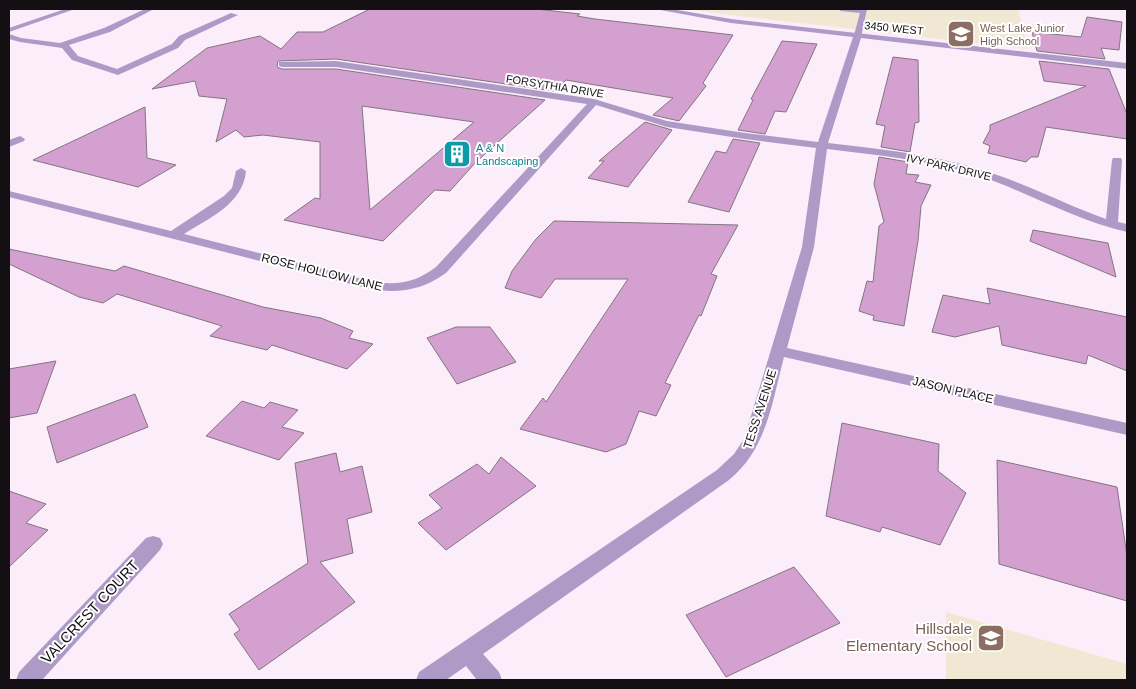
<svg xmlns="http://www.w3.org/2000/svg" width="1136" height="689" font-family="Helvetica,sans-serif">
	<style>
		.education { fill: #f0e8d3 }
		.building { fill: #d3a0cf; stroke: #837581; fill-rule: evenodd }
		.lines { fill: none; stroke-linecap: round; stroke-linejoin: round }
		.lane { fill: #ad9ac6; fill-rule: evenodd }
		.street { fill: #ad9ac6; fill-rule: evenodd }
		.labels { text-anchor: middle; stroke-width: 4; stroke-linejoin: round; paint-order: stroke }
		.far-street-label { font-size: 11px; fill: #140f13; stroke: #fff }
		.far-education-label { font-size: 11px; fill: #785e54; stroke: #fff; text-anchor: start }
		.far-culture-label { font-size: 11px; fill: #0d838f; stroke: #fff; text-anchor: start }
		.street-label { font-size: 12px; fill: #140f13; stroke: #fff }
		.near-street-label { font-size: 15px; fill: #140f13; stroke: #fff }
		.near-education-label { font-size: 15px; fill: #785e54; stroke: #fff; text-anchor: end }
	</style>
	<rect width="100%" height="100%" fill="#fcedfb"/>
	<g class="education">
		<path d="M688,9H1018L1028,49L746,17Z"/>
		<path d="M946,612L1127,664V680H946Z"/>
	</g>
	<g class="building">
		<path d="M370,9H536L580,14L577,16L595,19L733,35L703,83L706,86L679,121L653,115L673,98L566,80L554,91L336,59L278,61L277,67L282,69H336L545,100L476,162L450,191L435,190L383,241L284,220L315,198L320,199V142L263,135L244,137L236,130L216,142L227,99L199,96L195,81L152,89L207,48L260,36L281,49L297,32H323ZM362,106L474,122L370,210Z"/>
		<path d="M1087,17L1122,22L1119,50L1101,48L1105,59L1037,51L1032,32L1081,37Z"/>
		<path d="M782,41L817,44L786,112L775,111L765,134L738,130L753,100L751,99Z"/>
		<path d="M893,57L918,60L919,122L915,123L910,152L881,147L885,126L876,124Z"/>
		<path d="M1039,61L1109,69L1127,114V139L1046,127L1038,157H1031L1026,162L988,153L990,146L983,143L990,130V125L1086,86L1044,81Z"/>
		<path d="M145,107L147,158L176,165L138,187L33,160Z"/>
		<path d="M645,122L672,130L628,187L588,178L604,161H599Z"/>
		<path d="M733,139L760,143L729,212L688,202L716,151L726,153Z"/>
		<path d="M879,157L908,162L906,174L919,175L915,182L931,185L921,206L918,241L904,326L873,320L874,316L859,311L867,281L873,282L879,226L884,222L874,184Z"/>
		<path d="M554,221L738,225L711,274L717,276L701,316L699,315L665,383L671,385L656,416L639,411L626,444L606,452L520,429L543,398L546,402L628,279H555L541,298L505,288L512,271L536,239Z"/>
		<path d="M1033,230L1108,243L1116,277L1030,241Z"/>
		<path d="M9,249L115,271L124,266L263,307L321,318L353,331L349,338L373,344L347,369L272,345L267,350L210,336L222,326L117,294L103,303L79,297L9,264Z"/>
		<path d="M987,288L1127,317V371L1088,355L1086,364L1002,345L999,326L955,337L932,332L943,295L990,304Z"/>
		<path d="M456,327H490L516,362L457,384L427,338Z"/>
		<path d="M56,361L37,413L9,418V369Z"/>
		<path d="M135,394L148,427L57,463L47,427Z"/>
		<path d="M242,401L264,408L270,402L298,410L282,427L304,433L279,460L206,436Z"/>
		<path d="M842,423L939,444L938,471L966,493L940,545L882,527L880,532L826,516Z"/>
		<path d="M336,453L340,472L362,466L372,512L347,519L353,553L320,562L355,602L259,670L234,634L240,630L229,614L308,563L295,463Z"/>
		<path d="M501,457L536,486L446,550L418,523L442,508L429,495L477,464L489,474Z"/>
		<path d="M997,460L1117,487L1127,556V601L999,564Z"/>
		<path d="M9,491L46,504L26,523L48,530L9,567Z"/>
		<path d="M794,567L840,623L726,677L686,615Z"/>
	</g>
	<g class="lines">
		<g class="lane">
			<path d="M65,9H75L9,32V28Z"/>
			<path d="M145,9H154L110,32L69,45L78,56L117,69L172,44L179,36L231,13L238,15L185,40L178,48L118,75L72,60L62,48L20,42L9,39V34L21,38L60,43L104,28Z"/>
			<path d="M837,9H867L861,37L854,35L860,13L841,11Z"/>
		</g>
		<g class="street">
			<path d="M655,9H671L731,19L1127,63V69L861,38L828,143C879,149 932,154 982,170C1025,183 1064,204 1106,219L1112,160L1113,158H1121L1122,160L1118,222L1127,224V232C1074,220 1026,191 974,174C927,160 876,155 827,149L814,247L787,348L1127,423V435L784,357C772,402 767,449 729,480L483,654L499,672L502,680H477L466,666L446,680H416L419,672L717,470L734,454L744,439L802,247L816,148L745,139L667,127L596,105L446,273C423,290 398,294 370,289L9,197V191L171,231L224,196L232,188L236,171L241,168L246,171C243,204 209,218 184,234L370,281C396,286 415,283 436,267L587,104L336,67H282L279,66V62L336,61L594,99L667,121L745,133L818,142L853,37L731,23Z"/>
			<path d="M20,136L25,139L24,141L9,147V140Z"/>
			<path d="M153,536L160,538L163,544L160,550L42,680H16L19,672L146,538Z"/>
		</g>
	</g>
	<defs>
		<g id="school-square" transform="scale(1.4375)"><rect x="-9" y="-9" width="18" height="18" rx="4" fill="#8d6e63" stroke="#fff"/><path d="M0-5L7-2L0 1L-7-2ZM-4 1L0 2.5L4 1V4Q0 6-4 4Z" fill="#fff"/></g>
		<g id="building-square" transform="scale(1.4375)"><rect x="-9" y="-9" width="18" height="18" rx="4" fill="#0f9aa8" stroke="#fff"/><path d="M-4-6H4V6H1V3H-1V6H-4ZM-2.5-4.3h1.7v1.8h-1.7ZM.8-4.3h1.7v1.8H.8ZM-2.5-1h1.7V.8h-1.7ZM.8-1h1.7V.8H.8Z" fill="#fff"/></g>
	</defs>
	<g fill-rule="evenodd">
		<use href="#school-square" x="961" y="34"/>
		<use href="#building-square" x="457" y="154"/>
		<use href="#school-square" x="991" y="638"/>
	</g>
	<g class="labels">
		<g class="far-street-label">
			<text transform="translate(894 28) rotate(6)" y="4">3450 WEST</text>
			<text transform="translate(555 86) rotate(9)" y="4">FORSYTHIA DRIVE</text>
			<text transform="translate(949 167) rotate(13)" y="4">IVY PARK DRIVE</text>
		</g>
		<g class="far-education-label">
			<text x="980" y="32">West Lake Junior<tspan x="980" dy="13">High School</tspan></text>
		</g>
		<g class="far-culture-label">
			<text x="476" y="152">A &amp; N<tspan x="476" dy="13">Landscaping</tspan></text>
		</g>
		<g class="street-label">
			<text transform="translate(322 272) rotate(14)" y="4">ROSE HOLLOW LANE</text>
			<text transform="translate(953 390) rotate(13)" y="4">JASON PLACE</text>
			<text transform="translate(760 409) rotate(-72)" y="4">TESS AVENUE</text>
		</g>
		<g class="near-street-label">
			<text transform="translate(90 612) rotate(-47)" y="5">VALCREST COURT</text>
		</g>
		<g class="near-education-label">
			<text x="972" y="634">Hillsdale<tspan x="972" dy="17">Elementary School</tspan></text>
		</g>
	</g>
	<rect width="1136" height="689" fill="none" stroke="#140f13" stroke-width="20"/>
</svg>
